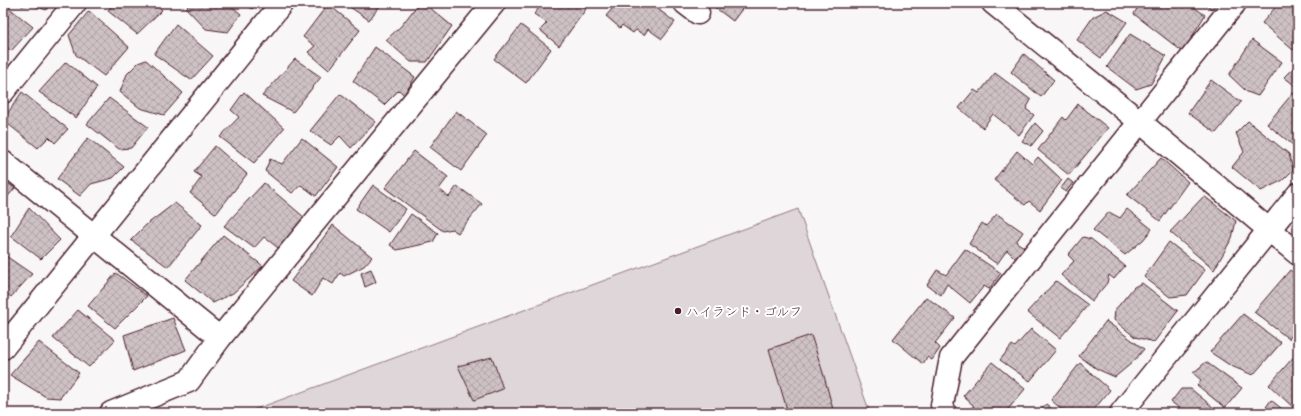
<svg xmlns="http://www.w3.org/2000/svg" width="1301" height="416" font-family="Mali,'Klee One',sans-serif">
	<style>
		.pitch { fill: #ded6d9; stroke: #947a82 }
		.building { fill: url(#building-cross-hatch); stroke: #4a1f2b }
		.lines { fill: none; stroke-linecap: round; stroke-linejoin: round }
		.street-casing { stroke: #4a1f2b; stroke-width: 25 }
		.street { stroke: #fff; stroke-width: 22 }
		.poi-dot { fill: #4a1f2b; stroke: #fff; stroke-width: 1.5 }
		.labels { text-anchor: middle; stroke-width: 4; stroke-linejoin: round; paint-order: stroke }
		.poi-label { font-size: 13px; fill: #4a1f2b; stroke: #fff; text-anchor: start }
	</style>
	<defs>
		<pattern id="building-cross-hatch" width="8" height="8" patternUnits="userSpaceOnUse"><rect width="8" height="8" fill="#cdc1c4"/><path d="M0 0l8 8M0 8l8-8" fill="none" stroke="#b2a5a9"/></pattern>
	</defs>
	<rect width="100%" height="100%" fill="#f8f6f7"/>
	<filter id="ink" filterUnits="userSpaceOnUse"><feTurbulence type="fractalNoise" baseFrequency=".025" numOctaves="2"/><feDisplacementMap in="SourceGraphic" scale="8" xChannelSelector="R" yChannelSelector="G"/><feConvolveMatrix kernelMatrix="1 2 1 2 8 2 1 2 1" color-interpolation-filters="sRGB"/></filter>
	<g filter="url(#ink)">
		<path class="pitch" d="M798,209L870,413H245Z"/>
		<g class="building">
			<path d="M3,3L33,27L11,51L3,44Z"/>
			<path d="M19,3H51L46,10L30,4L22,6Z"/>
			<path d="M113,3H154L162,10L137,34L108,11Z"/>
			<path d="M191,3H228L241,14L228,32L206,29L186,8Z"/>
			<path d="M244,3H256L252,9Z"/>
			<path d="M344,3H382L369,20Z"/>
			<path d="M419,3H424L452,26L427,62H411L386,40L401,26Z"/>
			<path d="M543,3H578L586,9L559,46L540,30L547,23L534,14Z"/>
			<path d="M617,3H650L675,22L662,39L648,29L644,35L636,30L633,33L622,25L620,28L606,16Z"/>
			<path d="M709,3H742L745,5L733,21Z"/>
			<path d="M1140,3H1188L1205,15L1183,52L1134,14Z"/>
			<path d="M1203,3H1217L1212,9Z"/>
			<path d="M1279,3H1298V44L1293,50L1262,23Z"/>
			<path d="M328,4L360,30L329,70L308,52L315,46L303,37Z"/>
			<path d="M1107,10L1127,22L1101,58L1077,40L1093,17Z"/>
			<path d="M89,11L129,47L104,76L76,55L69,35Z"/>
			<path d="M176,24L213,56L191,80L154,54Z"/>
			<path d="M521,25L551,49L526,83L494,59Z"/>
			<path d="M1130,34L1166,56L1151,84L1136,89L1107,67Z"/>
			<path d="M1252,40L1282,62L1258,96L1247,92L1229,75Z"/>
			<path d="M375,47L415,77L404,95L399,90L384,105L353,81Z"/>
			<path d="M1024,54L1054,80L1041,97L1011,72Z"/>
			<path d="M295,59L321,77L293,112L262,96Z"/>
			<path d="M146,60L183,93L164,115L140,108L120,92L127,74L138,63Z"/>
			<path d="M66,62L97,87L76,118L39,92Z"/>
			<path d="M1298,63V88L1284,77Z"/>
			<path d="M995,73L1031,100L1026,109L1034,115L1019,135L993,114L983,128L959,108L974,90L979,93Z"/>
			<path d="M1211,80L1241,102L1216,133L1188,113Z"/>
			<path d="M22,92L68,129L55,143L49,137L38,148L3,120Z"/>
			<path d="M244,92L284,128L254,163L220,137L239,117L231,110Z"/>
			<path d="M1293,93L1298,97V149L1267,124Z"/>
			<path d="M340,94L376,122L351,148L340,136L331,145L310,131Z"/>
			<path d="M109,98L148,127L131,148L119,149L87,124Z"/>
			<path d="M1078,104L1108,128L1069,175L1038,150L1063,117L1066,120Z"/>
			<path d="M456,111L487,135L461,171L430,147Z"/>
			<path d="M1248,121L1289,154L1293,170L1283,180L1261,191L1232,167L1244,152L1236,133Z"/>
			<path d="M1035,123L1043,131L1031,146L1022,141Z"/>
			<path d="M88,138L124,167L113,178L91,184L80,196L57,179Z"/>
			<path d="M302,138L338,167L316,196L301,185L292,193L265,171L270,159L282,164Z"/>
			<path d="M215,146L247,174L216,214L190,193L202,177L194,172Z"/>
			<path d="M414,151L448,177L439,189L449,197L457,186L482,204L458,233L452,229L443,231L385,188Z"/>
			<path d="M1017,151L1032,164L1038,157L1062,180L1040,210L1029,201L1025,205L994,180Z"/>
			<path d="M1161,158L1188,182L1160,221L1127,195Z"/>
			<path d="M1068,179L1073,183L1066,192L1061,188Z"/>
			<path d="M3,180L15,188L3,202Z"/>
			<path d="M264,183L305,218L282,251L264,237L254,248L224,226Z"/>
			<path d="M373,185L406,209L389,232L356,209Z"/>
			<path d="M1204,196L1236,221L1232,238L1214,270L1170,232Z"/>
			<path d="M175,203L202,225L168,267L131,240L146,225Z"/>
			<path d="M29,208L60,240L41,259L11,236Z"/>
			<path d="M1127,209L1152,229L1143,240L1125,255L1093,230L1109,212L1120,218Z"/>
			<path d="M411,214L438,233L433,242L397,250L390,245Z"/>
			<path d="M997,214L1023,232L1016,242L1024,247L1016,259L1007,250L997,264L969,244L982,223L986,226Z"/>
			<path d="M333,225L372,257L364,266L344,276L340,273L333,284L323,278L312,296L291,281Z"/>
			<path d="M223,235L263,266L233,293L213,303L185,280Z"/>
			<path d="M1083,237L1091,239L1125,266L1114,279L1109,275L1107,283L1092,301L1061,275L1074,261L1068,255Z"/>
			<path d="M1169,242L1205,270L1187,295L1170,297L1144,277Z"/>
			<path d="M965,249L1001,273L989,289L984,286L970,303L947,284L941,295L927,285L937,270L946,275Z"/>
			<path d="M3,254L32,274L11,297L3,291Z"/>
			<path d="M371,269L376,282L365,287L361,273Z"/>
			<path d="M1290,270L1298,277V327L1289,339L1254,312Z"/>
			<path d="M116,273L147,296L115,328L88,306Z"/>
			<path d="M1056,281L1088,305L1060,338L1027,312Z"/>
			<path d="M1142,283L1178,311L1154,342L1135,337L1114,320L1115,310L1134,287Z"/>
			<path d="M926,297L955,318L935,343L940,348L932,360L927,357L923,364L893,339Z"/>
			<path d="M78,310L115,340L89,367L53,338Z"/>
			<path d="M1243,314L1281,343L1253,375L1231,366L1210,352Z"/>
			<path d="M173,318L186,350L133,371L124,335Z"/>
			<path d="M1106,321L1144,349L1133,362L1115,377L1097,369L1079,356Z"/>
			<path d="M1031,329L1056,350L1030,381L1000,360L1012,345L1015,347Z"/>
			<path d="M811,335L824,376L834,413H788L769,349Z"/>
			<path d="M39,342L79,373L60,398L46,397L10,375Z"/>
			<path d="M1298,352V410L1297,411L1269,385Z"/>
			<path d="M492,357L503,389L474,400L458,366Z"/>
			<path d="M992,362L1025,389L1005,413H972L968,410L974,406L963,396Z"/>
			<path d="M1206,362L1242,388L1225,408L1197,385L1201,380L1193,373Z"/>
			<path d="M1080,363L1110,390L1091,413H1066L1051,400Z"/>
			<path d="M1181,389H1191L1220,413H1187L1171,402Z"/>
			<path d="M1271,400L1287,413H1262Z"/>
			<path d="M1046,404L1057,413H1038Z"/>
		</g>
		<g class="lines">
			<g class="street-casing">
				<g id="street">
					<path d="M685,3L698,13"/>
					<path d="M993,3L1139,121L1298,254"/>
					<path d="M3,92L75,3"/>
					<path d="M3,162L220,338"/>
					<path d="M3,348L282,3"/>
					<path d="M111,413L189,381L220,338L494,3"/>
					<path d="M945,413L942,405L951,358L1235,3"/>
					<path d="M1121,413L1298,194"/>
				</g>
			</g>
			<use href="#street" class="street"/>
		</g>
	</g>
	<circle class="poi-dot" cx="678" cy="311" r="4"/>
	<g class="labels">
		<g class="poi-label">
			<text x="686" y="316">ハイランド・ゴルフ</text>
		</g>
	</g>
	<rect width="1301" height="416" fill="none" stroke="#fff" stroke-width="16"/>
	<rect x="8" y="8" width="1285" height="400" fill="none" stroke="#4a1f2b" stroke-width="1.5" filter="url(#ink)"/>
</svg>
